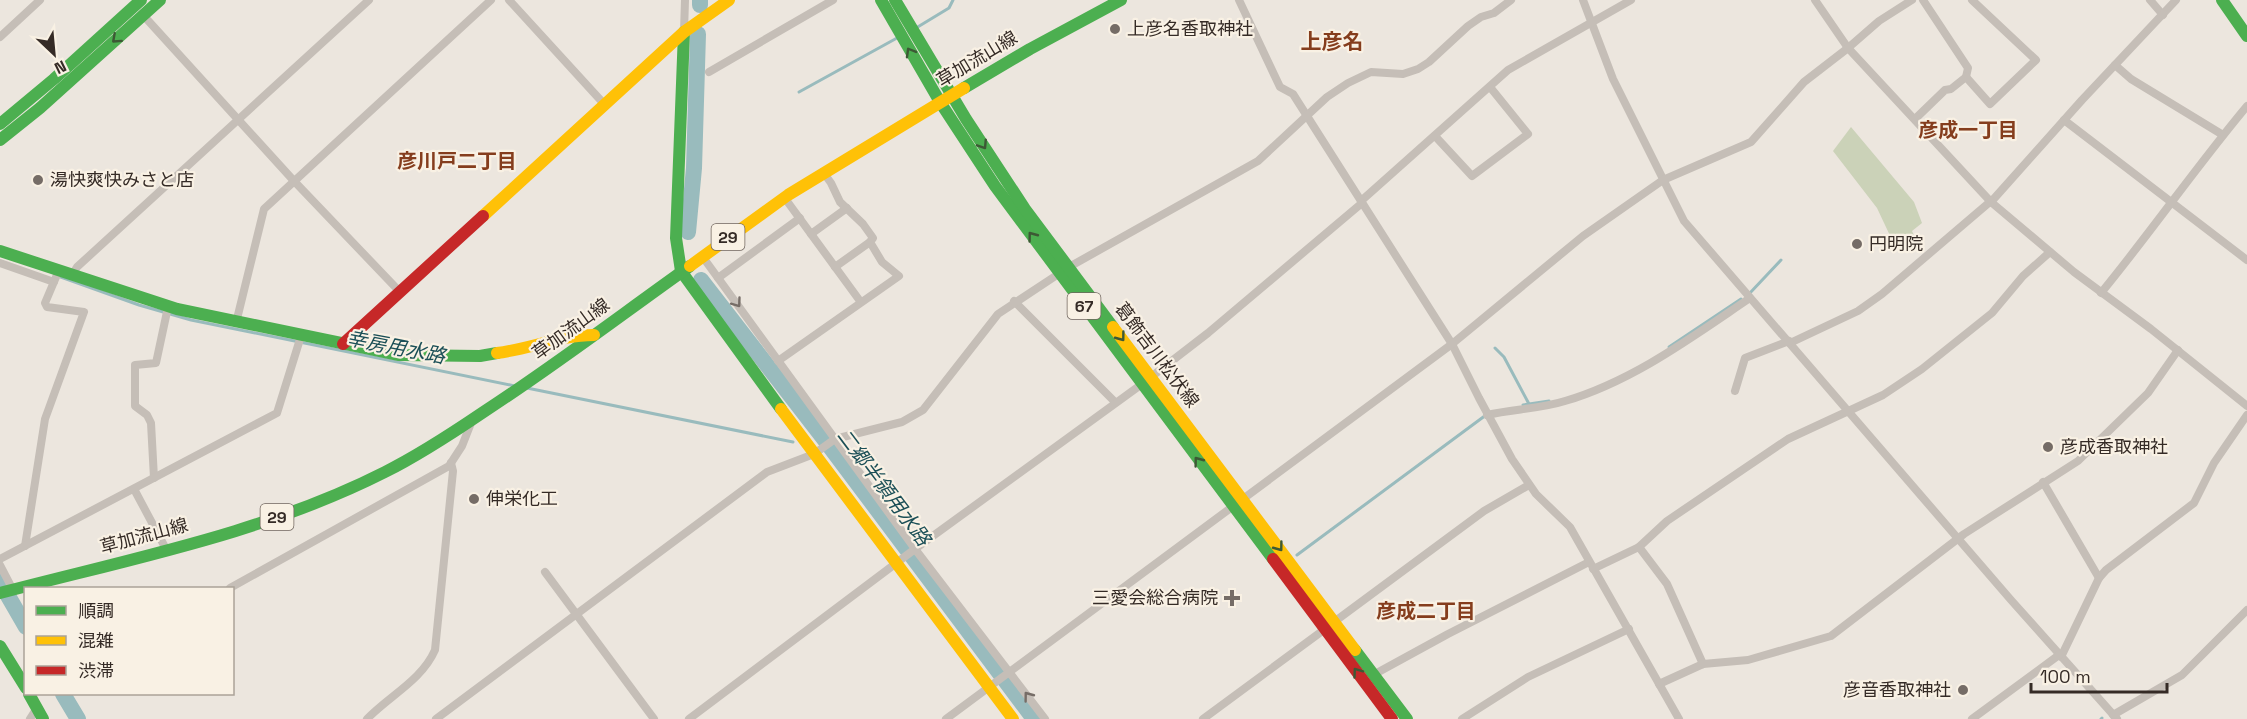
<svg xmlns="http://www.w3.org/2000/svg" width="2247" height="719" font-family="'Space Grotesk','Noto Sans JP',sans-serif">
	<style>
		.green { fill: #cbd2b8 }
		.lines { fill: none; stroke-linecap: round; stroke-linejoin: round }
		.stream { stroke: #99bbbd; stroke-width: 3 }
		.river { stroke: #99bbbd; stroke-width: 16 }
		.street { stroke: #c5beb7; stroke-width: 8 }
		.fast { stroke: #4caf50; stroke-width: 12 }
		.slow { stroke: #ffc107; stroke-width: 12 }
		.jam { stroke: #c62828; stroke-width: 12 }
		.oneway { stroke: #3d5935 }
		.oneway2 { stroke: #766d67 }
		.poi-dot { fill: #756c66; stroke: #f9f1e4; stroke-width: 2 }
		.labels { text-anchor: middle; stroke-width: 4.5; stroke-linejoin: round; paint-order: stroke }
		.shield { fill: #f9f1e4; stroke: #70665f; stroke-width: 1.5 }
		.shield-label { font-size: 16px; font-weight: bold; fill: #352b26 }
		.poi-label { font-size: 18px; fill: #352b26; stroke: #f9f1e4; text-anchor: start }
		.street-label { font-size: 18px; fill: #352b26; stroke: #f9f1e4 }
		.neighbourhood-label { font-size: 20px; font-weight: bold; fill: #853d1d; stroke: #f9f1e4 }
		.water-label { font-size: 20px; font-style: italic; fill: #1b4f57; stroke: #f9f1e4 }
		.quarter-label { font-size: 21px; font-weight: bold; fill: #853d1d; stroke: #f9f1e4 }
	</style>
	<rect width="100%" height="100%" fill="#ece6de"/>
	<path class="green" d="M1851,127L1914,202L1922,223L1912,231L1917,242L1909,247L1902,238L1893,242L1877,208L1833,151Z"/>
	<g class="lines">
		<g class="stream">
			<path d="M916,28L949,8L953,0"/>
			<path d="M799,92L897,38"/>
			<path d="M58,276L139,305L191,320L515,386"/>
			<path d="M1749,294L1781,260"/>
			<path d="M1669,347L1741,299"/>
			<path d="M1495,348L1504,357L1529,404"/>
			<path d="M527,388L793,442"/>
			<path d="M1523,405L1549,401"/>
			<path d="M1297,555L1486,415"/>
			<path d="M2101,719L2102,718"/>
		</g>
		<g class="river">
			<path d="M700,5V0"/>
			<path d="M688,232L694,168L698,34"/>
			<path d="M701,280L825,440L1034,719"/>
			<path d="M0,582L26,627"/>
			<path d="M63,694L78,719"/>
		</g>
		<g class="street">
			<path d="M509,0L605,105"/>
			<path d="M1239,0L1280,87L1293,94L1452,344L1479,398L1512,459L1536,494L1570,527L1679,719"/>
			<path d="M1583,0L1613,79L1684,221L2011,600L2117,719"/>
			<path d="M1815,0L1848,48L1991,202L2074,272L2151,329L2247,406"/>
			<path d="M1923,0L1968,68L1966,77"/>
			<path d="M2150,0L2163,15"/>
			<path d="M143,15L294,181L400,292"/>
			<path d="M684,32L685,0"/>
			<path d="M0,37L40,0"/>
			<path d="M2115,65L2131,79L2223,135"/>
			<path d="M709,72L833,0"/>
			<path d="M1915,119L1945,90L1951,89L1966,77L1990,104L2036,60L1972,0"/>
			<path d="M2064,120L2247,260"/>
			<path d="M1435,136L1472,176L1528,134L1490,87"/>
			<path d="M784,197L860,301"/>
			<path d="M1361,201L1508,70L1631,0"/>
			<path d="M1991,202L2082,100L2176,0"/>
			<path d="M811,234L847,208"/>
			<path d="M702,256L915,549L1045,719"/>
			<path d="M0,263L54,282"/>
			<path d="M835,267L870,242"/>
			<path d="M1069,267L1258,161L1327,97L1348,83L1371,72L1403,74L1418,69L1429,62L1468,26L1481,17L1494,13L1511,0"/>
			<path d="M72,275L77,267L369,0"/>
			<path d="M718,278L800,218"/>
			<path d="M2101,293C2151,232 2196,167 2247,106"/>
			<path d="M1014,301L1115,402"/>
			<path d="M236,323L264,209L491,0"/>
			<path d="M1790,343L1858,311L1882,294L1991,201"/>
			<path d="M778,361L899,276L882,262L870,242L873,238L863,224L840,202L831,183L823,172"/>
			<path d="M1151,377L1208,333L1362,203"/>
			<path d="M1735,391L1745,358L1789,341"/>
			<path d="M1487,415C1512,409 1540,409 1565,401C1633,381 1692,337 1750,298"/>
			<path d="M154,478L151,423L147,415L135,406V365L156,363L168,307"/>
			<path d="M2043,482L2099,578"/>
			<path d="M134,489L166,549"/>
			<path d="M25,546L45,419L84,312L47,307L45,303L59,270"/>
			<path d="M1639,547L1667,584L1703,664"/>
			<path d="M0,559L277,413L301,336"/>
			<path d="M0,565L13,590"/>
			<path d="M1593,569L1639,547L1667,521L1788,439L1883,395L1922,369L1992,313L2023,276L2050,252"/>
			<path d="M545,572L654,719"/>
			<path d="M230,588L449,466L462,446L471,423"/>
			<path d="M1334,622L1484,511L1529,485"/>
			<path d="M2061,657L2099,578L2106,570L2194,503L2214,463L2247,415"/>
			<path d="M1373,675L1448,634L1589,562"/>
			<path d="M1659,684L1703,664L1748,660L1831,636L1964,534L2078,461L2148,393L2178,350"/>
			<path d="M2113,715L2182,675L2247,610"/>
			<path d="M30,719L37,708"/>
			<path d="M367,719C389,696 422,680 435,650L453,471L451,463"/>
			<path d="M436,719L767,472L814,454L835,439L902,422L923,410L998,314L1060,273"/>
			<path d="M689,719L915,549L1142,384"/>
			<path d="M946,719L1452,344L1583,236L1663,180L1751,142L1804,82L1848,48L1879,21L1912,0"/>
			<path d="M1203,719L1325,629"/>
			<path d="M1462,719L1528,677L1629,629"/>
			<path d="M1972,719L2059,655"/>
		</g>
		<g class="fast">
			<path d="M881,0L940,102L995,186L1273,559"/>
			<path d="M895,0L966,119L1025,209L1113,327"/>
			<path d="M2222,0L2247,36"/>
			<path d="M684,32L676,238L681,271L781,409"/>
			<path d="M964,88L1030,49L1121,0"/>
			<path d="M0,124L54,79L141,0"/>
			<path d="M0,140L40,108L160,0"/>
			<path d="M0,251L177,309L399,355L480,356L497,353"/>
			<path d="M0,593C129,559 265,533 385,472C419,455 451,434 482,413C553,367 621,315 690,266"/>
			<path d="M0,646L26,688"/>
			<path d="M1355,650L1407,719"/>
			<path d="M29,694L43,719"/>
		</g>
		<g class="slow">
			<path d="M483,216L684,32L729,0"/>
			<path d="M690,266L788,195L964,88"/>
			<path d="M1113,327L1355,650"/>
			<path d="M497,353C530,349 561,335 594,335"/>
			<path d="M781,409L1013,719"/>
		</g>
		<g class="jam">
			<path d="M343,344L483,216"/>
			<path d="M1273,559L1392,719"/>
		</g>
	</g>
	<defs><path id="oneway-chevron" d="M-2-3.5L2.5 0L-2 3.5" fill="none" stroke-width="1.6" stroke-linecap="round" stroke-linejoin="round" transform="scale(1.5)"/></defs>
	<g class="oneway">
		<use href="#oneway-chevron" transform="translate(116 39) rotate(138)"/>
		<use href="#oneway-chevron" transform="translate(910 52) rotate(-120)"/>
		<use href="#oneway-chevron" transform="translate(983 145) rotate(57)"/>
		<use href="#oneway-chevron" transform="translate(1032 236) rotate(-127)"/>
		<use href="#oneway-chevron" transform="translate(1121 337) rotate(53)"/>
		<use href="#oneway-chevron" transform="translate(1198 461) rotate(-127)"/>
		<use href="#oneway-chevron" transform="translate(1279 547) rotate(53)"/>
		<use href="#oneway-chevron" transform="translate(1357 672) rotate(-126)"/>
	</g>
	<g class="oneway2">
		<use href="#oneway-chevron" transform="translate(737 303) rotate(54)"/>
		<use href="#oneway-chevron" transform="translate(1028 696) rotate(-127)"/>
	</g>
	<g class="poi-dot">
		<circle cx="1115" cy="29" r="6"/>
		<circle cx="38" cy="180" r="6"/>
		<circle cx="1857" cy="244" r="6"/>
		<circle cx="2048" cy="447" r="6"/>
		<circle cx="474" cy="499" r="6"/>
		<path d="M1229 589h6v6h6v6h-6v6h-6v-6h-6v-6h6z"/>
		<circle cx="1963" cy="690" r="6"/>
	</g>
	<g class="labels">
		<g class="shield">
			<rect x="711.5" y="224" width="33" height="26" rx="4.5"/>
			<rect x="1067.5" y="293" width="33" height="26" rx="4.5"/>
			<rect x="260.5" y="504" width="33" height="26" rx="4.5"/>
		</g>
		<g class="shield-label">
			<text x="728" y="243">29</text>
			<text x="1084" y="312">67</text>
			<text x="277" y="523">29</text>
		</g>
		<g class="poi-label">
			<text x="1127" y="35">上彦名香取神社</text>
			<text x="50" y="186">湯快爽快みさと店</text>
			<text x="1869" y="250">円明院</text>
			<text x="2060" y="453">彦成香取神社</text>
			<text x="486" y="505">伸栄化工</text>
			<text x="1218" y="604" text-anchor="end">三愛会総合病院</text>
			<text x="1951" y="696" text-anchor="end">彦音香取神社</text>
		</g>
		<g class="street-label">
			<text transform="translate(977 59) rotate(-31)" y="6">草加流山線</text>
			<text transform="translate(571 329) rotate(-36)" y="6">草加流山線</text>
			<text transform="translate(1157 355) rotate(53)" y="6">葛飾吉川松伏線</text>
			<text transform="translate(144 536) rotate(-15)" y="6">草加流山線</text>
		</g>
		<g class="neighbourhood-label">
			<text x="1968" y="137">彦成一丁目</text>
			<text x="457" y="168">彦川戸二丁目</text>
			<text x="1426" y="618">彦成二丁目</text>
		</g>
		<g class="water-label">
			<text transform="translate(396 347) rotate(11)" y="7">幸房用水路</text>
			<text transform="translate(884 487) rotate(53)" y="7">二郷半領用水路</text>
		</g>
		<g class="quarter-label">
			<text x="1332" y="49">上彦名</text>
		</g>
	</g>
	<rect x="24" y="587" width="210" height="108" fill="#f9f1e4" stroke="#aba298" stroke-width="1.5"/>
	<rect x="36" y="606" width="30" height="9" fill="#4caf50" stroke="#aba298" stroke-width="1.5"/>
	<text x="78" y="617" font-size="18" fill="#352b26">順調</text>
	<rect x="36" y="636" width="30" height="9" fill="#ffc107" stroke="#aba298" stroke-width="1.5"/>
	<text x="78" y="647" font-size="18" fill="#352b26">混雑</text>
	<rect x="36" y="666" width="30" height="9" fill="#c62828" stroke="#aba298" stroke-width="1.5"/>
	<text x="78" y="677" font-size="18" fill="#352b26">渋滞</text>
	<g transform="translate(54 54) rotate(154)" stroke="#f9f1e4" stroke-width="4.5" paint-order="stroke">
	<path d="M0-4.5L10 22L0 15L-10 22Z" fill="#352b26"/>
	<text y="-9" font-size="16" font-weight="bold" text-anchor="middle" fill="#352b26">N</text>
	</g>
	<path d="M2031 683v9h136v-9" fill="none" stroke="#352b26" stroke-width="3"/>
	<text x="2040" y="683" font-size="18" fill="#352b26" stroke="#f9f1e4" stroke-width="4.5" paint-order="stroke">100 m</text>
</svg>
